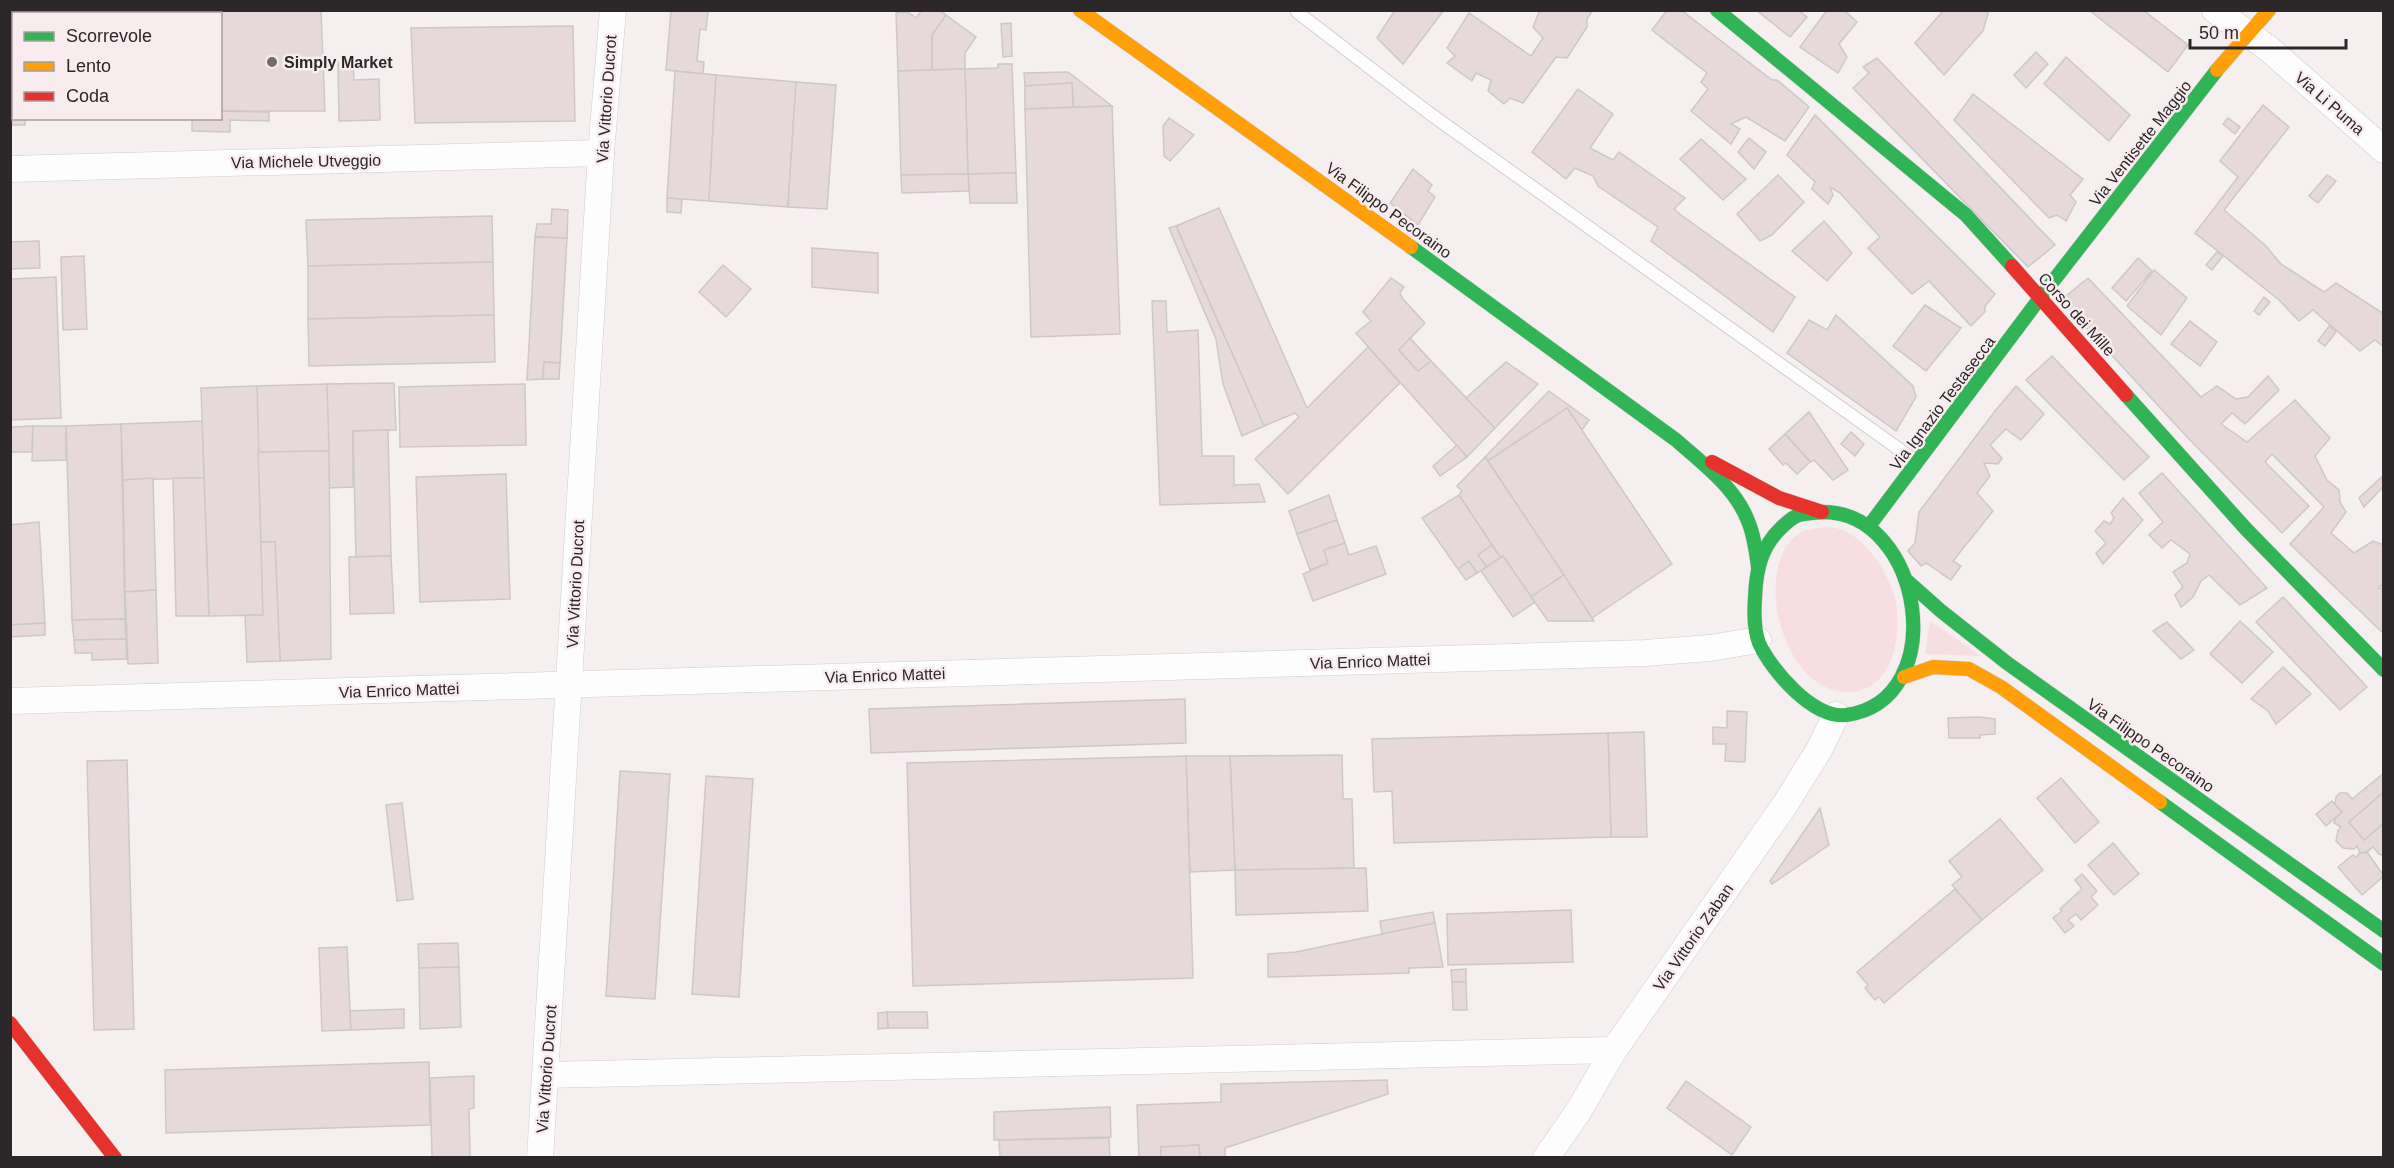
<svg xmlns="http://www.w3.org/2000/svg" width="2394" height="1168" font-family="Arial,sans-serif">
	<style>
		.green { fill: #f6dee1 }
		.building { fill: #e7d8da; stroke: #cdc8ca; stroke-width: 1.5 }
		.lines { fill: none; stroke-linecap: round; stroke-linejoin: round }
		.lane-casing { stroke: #d1cdcd; stroke-width: 14 }
		.street-casing { stroke: #d1cdcd; stroke-width: 27 }
		.fast-casing { stroke: #d1cdcd; stroke-width: 15 }
		.slow-casing { stroke: #d1cdcd; stroke-width: 15 }
		.jam-casing { stroke: #d1cdcd; stroke-width: 15 }
		.lane { stroke: #fefdfd; stroke-width: 12 }
		.street { stroke: #fefdfd; stroke-width: 26 }
		.fast { stroke: #30b455; stroke-width: 14 }
		.slow { stroke: #ff9f0a; stroke-width: 14 }
		.jam { stroke: #e5322d; stroke-width: 14 }
		.poi-dot { fill: #726d6e; stroke: #f8ecee; stroke-width: 2 }
		.labels { text-anchor: middle; stroke-width: 5; stroke-linejoin: round; paint-order: stroke }
		.poi-label { font-size: 16px; font-weight: bold; fill: #2c2728; stroke: #f8ecee; text-anchor: start }
		.street-label { font-size: 16px; fill: #2c2728; stroke: #f8ecee }
	</style>
	<rect width="100%" height="100%" fill="#f5eff0"/>
	<g class="green">
		<path d="M1817,528C1822,528 1829,527 1835,528C1864,533 1888,572 1895,598C1899,616 1898,641 1892,657C1886,674 1876,687 1858,691C1784,706 1746,562 1803,531C1807,530 1813,529 1817,528Z"/>
		<path d="M1930,621L1981,656L1925,654Z"/>
	</g>
	<g class="building">
		<path d="M10,10H22V14H14V118H25V125H10Z"/>
		<path d="M125,10H321L325,111H220V14H125Z"/>
		<path d="M671,10H708L706,30L700,29L697,61L704,62L703,74L666,70Z"/>
		<path d="M922,10H939L946,15L932,35V70L898,71L896,13L908,12L916,18Z"/>
		<path d="M1395,10H1444L1403,64L1377,38Z"/>
		<path d="M1540,10H1593L1587,19V27L1567,58L1556,57L1523,103L1510,98L1504,104L1488,91L1491,80L1476,73L1472,81L1447,63L1455,56L1447,48L1469,13L1531,56L1543,38L1533,27Z"/>
		<path d="M1667,10H1681L1772,80H1777L1809,107L1785,141L1746,117L1731,124L1740,129L1731,144L1691,111L1708,89L1701,82L1707,73L1652,30Z"/>
		<path d="M1756,10H1798L1807,17L1790,37Z"/>
		<path d="M1827,10H1844L1857,22L1839,44L1847,57L1838,73L1800,47Z"/>
		<path d="M1944,10H1989L1983,31L1944,75L1915,43Z"/>
		<path d="M2089,10H2143L2188,45L2168,72Z"/>
		<path d="M946,15L976,37L965,53V69L932,70V35Z"/>
		<path d="M1011,23L1012,56L1003,57L1001,24Z"/>
		<path d="M573,26L575,121L415,123L411,28Z"/>
		<path d="M2036,52L2048,64L2026,88L2014,75Z"/>
		<path d="M2066,57L2130,115L2109,141L2044,84Z"/>
		<path d="M1877,58L2055,245L2028,267L1853,88L1869,73L1863,67Z"/>
		<path d="M338,62H353L354,80L379,79L380,120L339,121Z"/>
		<path d="M998,64H1012L1016,173L968,174L965,69L998,68Z"/>
		<path d="M965,69L968,174L901,175L898,71Z"/>
		<path d="M675,71L716,75L709,201L667,198Z"/>
		<path d="M1068,72L1112,106L1073,107L1072,83L1025,86L1024,73Z"/>
		<path d="M716,75L796,82L788,207L709,201Z"/>
		<path d="M796,82L836,85L827,209L788,207Z"/>
		<path d="M1072,83L1073,107L1025,109V86Z"/>
		<path d="M1578,89L1613,114L1590,148L1613,160L1619,152L1685,198L1674,209L1681,215L1795,297L1773,332L1651,241L1658,227L1598,186L1593,176L1575,168L1566,179L1532,152Z"/>
		<path d="M1973,94L2083,179L2070,195L2076,202L2066,221L2057,215L2049,218L1954,120Z"/>
		<path d="M2263,105L2289,127L2224,210L2265,245L2281,264L2324,292L2336,283L2384,314V347L2375,340L2360,351L2313,310L2299,321L2279,300L2195,233L2238,177L2220,161Z"/>
		<path d="M1112,106L1120,334L1031,337L1025,109Z"/>
		<path d="M220,111L269,112V121L230,120V132L192,131V118H220Z"/>
		<path d="M1815,115L1995,294L1985,306V312L1971,326L1929,281L1912,294L1868,248L1880,237L1840,193L1830,187L1833,195L1828,204L1812,189L1815,182L1787,155Z"/>
		<path d="M1169,118L1194,135L1170,161L1164,156L1163,126Z"/>
		<path d="M2228,118L2240,127L2235,134L2223,124Z"/>
		<path d="M1749,138L1766,152L1754,169L1738,152Z"/>
		<path d="M1701,139L1746,179L1723,200L1680,159Z"/>
		<path d="M1413,169L1432,185L1428,191L1435,197L1418,225L1390,203Z"/>
		<path d="M1016,173L1017,203H970L968,174Z"/>
		<path d="M968,174L969,191L902,193L901,175Z"/>
		<path d="M1778,175L1804,202L1772,235L1760,241L1737,214Z"/>
		<path d="M2327,175L2336,181L2318,203L2309,196Z"/>
		<path d="M667,198L682,199L681,213L667,212Z"/>
		<path d="M1219,208L1307,408L1368,347L1400,383L1288,494L1255,459L1299,417L1295,413L1264,426L1176,226Z"/>
		<path d="M552,209L568,210L567,238L535,237L537,224H551Z"/>
		<path d="M492,216L493,262L308,266L306,220Z"/>
		<path d="M1824,221L1852,253L1827,281L1792,251Z"/>
		<path d="M1176,226L1264,426L1242,436L1223,384L1216,339L1169,228Z"/>
		<path d="M535,237L567,238L560,363L544,362L543,379L527,380Z"/>
		<path d="M39,241L40,268L10,269V242Z"/>
		<path d="M812,248L878,253V293L812,287Z"/>
		<path d="M2217,252L2223,256L2212,270L2206,265Z"/>
		<path d="M84,256L87,329L63,330L61,257Z"/>
		<path d="M2138,258L2152,271L2126,301L2112,288Z"/>
		<path d="M493,262L494,315L308,319V266Z"/>
		<path d="M723,265L751,289L726,317L699,292Z"/>
		<path d="M2154,270L2187,298L2161,335L2127,306Z"/>
		<path d="M56,277L61,418L10,420V279Z"/>
		<path d="M1391,278L1404,287L1400,293L1403,299L1425,323L1399,350L1418,371L1431,361L1495,428L1467,457L1356,333L1371,321L1363,312Z"/>
		<path d="M2088,278L2201,397L2217,386L2236,399L2248,397L2268,376L2279,390L2245,424L2232,413L2221,424L2247,442L2295,400L2330,438L2315,456L2327,480L2339,490L2340,502L2346,512L2331,533L2354,553L2373,541L2384,545V583L2379,588L2384,590V634L2290,544L2324,507L2272,454L2265,462L2309,506L2282,533L2188,438L2061,300Z"/>
		<path d="M2264,297L2270,302L2259,315L2254,311Z"/>
		<path d="M1152,301H1166L1167,332L1198,330L1202,456H1234V485L1259,484L1265,502L1160,505Z"/>
		<path d="M1925,305L1961,328L1926,371L1893,346Z"/>
		<path d="M494,315L495,362L309,366L308,319Z"/>
		<path d="M1836,315L1913,386L1916,397L1896,431L1787,353L1809,320L1827,330Z"/>
		<path d="M2190,321L2217,342L2200,366L2171,344Z"/>
		<path d="M2329,326L2336,332L2325,346L2318,341Z"/>
		<path d="M1410,338L1431,361L1418,371L1399,350Z"/>
		<path d="M2052,356L2149,457L2124,480L2026,380Z"/>
		<path d="M544,362L560,363L559,379H543Z"/>
		<path d="M1506,362L1538,384L1495,428L1466,398Z"/>
		<path d="M394,383L396,430L353,431V487L329,488L327,384Z"/>
		<path d="M327,384L329,451L258,452L257,386Z"/>
		<path d="M525,384L526,445L400,447L399,387Z"/>
		<path d="M257,386L263,615L209,616L201,388Z"/>
		<path d="M2016,386L2044,414L2021,440L2006,429L1990,445L2002,458L1998,464L1984,463L1990,476L1977,493L1993,511L1953,561L1961,566L1951,580L1926,563L1921,566L1908,551L1915,543L1919,512L1995,411Z"/>
		<path d="M1549,391L1589,420L1582,430L1567,408L1488,461L1485,457Z"/>
		<path d="M1567,408L1672,564L1592,618L1488,461Z"/>
		<path d="M1809,412L1848,470L1833,480L1814,460L1811,462L1785,434Z"/>
		<path d="M202,421L204,478L123,480L121,424Z"/>
		<path d="M121,424L125,619L72,620L66,426Z"/>
		<path d="M33,426L32,452H10V427Z"/>
		<path d="M33,426H66V460L32,461Z"/>
		<path d="M388,430L391,556L356,557L353,431Z"/>
		<path d="M1851,432L1864,444L1855,456L1841,444Z"/>
		<path d="M1785,434L1810,462L1797,474L1786,463L1783,465L1769,449Z"/>
		<path d="M1457,445L1467,457L1440,476L1433,466Z"/>
		<path d="M329,451L331,659L280,661L275,542H261L258,452Z"/>
		<path d="M1485,457L1564,575L1531,597L1503,556L1501,558L1459,495L1462,491L1457,486Z"/>
		<path d="M2162,473L2267,588L2240,605L2209,575L2201,581L2193,597L2181,607L2175,595L2183,587L2173,572L2187,563L2190,554L2171,540L2162,548L2149,535L2163,522L2139,493Z"/>
		<path d="M506,474L510,599L420,602L416,477Z"/>
		<path d="M2384,475V486L2364,507L2359,498Z"/>
		<path d="M153,478L156,590L125,592L123,480Z"/>
		<path d="M173,478H204L209,616H176Z"/>
		<path d="M1329,495L1337,520L1297,534L1289,511Z"/>
		<path d="M1459,495L1492,545L1478,555L1487,567L1477,573L1469,561L1458,569L1422,518Z"/>
		<path d="M2123,498L2143,520L2103,564L2096,553L2106,543L2095,531L2104,521L2110,524L2114,518L2111,513Z"/>
		<path d="M1337,520L1345,543L1324,550L1328,563L1310,570L1297,534Z"/>
		<path d="M39,522L45,623L10,625V525Z"/>
		<path d="M261,542H275L280,661L247,662L245,615H263Z"/>
		<path d="M1345,543L1349,555L1376,546L1386,574L1313,601L1303,574L1328,563L1324,550Z"/>
		<path d="M1492,545L1501,558L1487,567L1478,555Z"/>
		<path d="M391,556L394,613L350,614L349,557Z"/>
		<path d="M1503,556L1535,602L1513,617L1481,571Z"/>
		<path d="M1469,561L1477,573L1466,580L1458,569Z"/>
		<path d="M1564,575L1592,618L1594,621H1548L1531,597Z"/>
		<path d="M156,590L158,663L128,664L125,592Z"/>
		<path d="M2283,597L2367,687L2340,710L2256,622Z"/>
		<path d="M125,619L126,639L74,640L72,620Z"/>
		<path d="M2240,621L2273,652L2242,683L2210,654Z"/>
		<path d="M2167,622L2194,650L2181,659L2153,631Z"/>
		<path d="M45,623V635L10,637V625Z"/>
		<path d="M126,639L127,659L92,660V653H75L74,640Z"/>
		<path d="M2283,667L2311,694L2276,724L2268,711L2251,699Z"/>
		<path d="M1185,699L1186,743L871,753L869,709Z"/>
		<path d="M1727,711L1747,712L1745,762L1725,761L1726,744H1713V727L1727,728Z"/>
		<path d="M1979,717L1995,719V734L1980,735V738H1949L1948,718Z"/>
		<path d="M1644,732L1647,837H1611L1608,733Z"/>
		<path d="M1608,733L1611,837L1394,843L1392,791L1374,792L1372,739Z"/>
		<path d="M1342,755L1343,799H1352L1354,868L1235,870L1230,756Z"/>
		<path d="M1186,756H1230L1235,870L1190,872Z"/>
		<path d="M1186,756L1193,978L913,986L907,763Z"/>
		<path d="M127,760L134,1029L94,1030L87,761Z"/>
		<path d="M620,771L670,774L655,999L606,996Z"/>
		<path d="M2384,773V792L2349,822L2364,840L2384,823V856L2379,854L2373,847L2367,852L2360,853L2357,846L2354,849L2343,848L2336,841L2338,830L2341,827L2334,823L2335,819L2342,812L2335,804L2336,797L2340,793H2347L2352,799Z"/>
		<path d="M706,776L753,779L739,997L692,994Z"/>
		<path d="M2061,778L2099,822L2075,843L2037,798Z"/>
		<path d="M2384,792V823L2364,840L2349,822Z"/>
		<path d="M2332,801L2342,812L2326,826L2316,814Z"/>
		<path d="M402,803L413,899L397,901L386,805Z"/>
		<path d="M1820,808L1829,845L1772,884L1770,881Z"/>
		<path d="M2000,819L2043,870L1982,920L1952,885L1962,877L1949,861Z"/>
		<path d="M2113,843L2139,874L2114,895L2088,865Z"/>
		<path d="M2367,852L2384,876L2362,895L2338,867L2353,855L2356,857L2360,853Z"/>
		<path d="M1366,868L1368,911L1236,915L1235,870Z"/>
		<path d="M2082,874L2097,891L2091,897L2098,905L2081,920L2076,914L2068,920L2074,926L2065,933L2053,918L2062,911L2060,909L2082,889L2075,880Z"/>
		<path d="M1955,889L1982,920L1884,1003L1879,997L1875,1000L1865,988L1868,985L1857,972Z"/>
		<path d="M1571,910L1573,962L1448,965L1447,914Z"/>
		<path d="M1433,912L1435,923L1382,934L1380,921Z"/>
		<path d="M1435,923L1443,967L1409,968V973L1268,977V954L1296,952Z"/>
		<path d="M458,943L459,967L419,968L418,944Z"/>
		<path d="M347,947L351,1030L322,1031L319,948Z"/>
		<path d="M459,967L461,1027L420,1029L419,968Z"/>
		<path d="M1466,969V982H1452L1451,970Z"/>
		<path d="M1452,982H1466L1467,1010H1453Z"/>
		<path d="M404,1009V1028L351,1030L350,1011Z"/>
		<path d="M887,1012H927L928,1028H888Z"/>
		<path d="M887,1012L888,1028L878,1029V1013Z"/>
		<path d="M429,1062L430,1125L166,1133L165,1070Z"/>
		<path d="M474,1076V1108L469,1109L470,1158H432L430,1078Z"/>
		<path d="M1387,1080L1388,1094L1225,1148V1158H1200L1199,1145L1161,1147V1158H1139L1137,1105L1221,1102V1084Z"/>
		<path d="M1686,1081L1751,1127L1732,1155L1667,1108Z"/>
		<path d="M1110,1107L1111,1137L994,1140V1112Z"/>
		<path d="M1109,1138L1110,1158H1000L999,1140Z"/>
		<path d="M1199,1145L1200,1158H1161V1147Z"/>
	</g>
	<g class="lines">
		<g class="lane-casing">
			<path id="lane" d="M1297,12L1429,113L1917,462"/>
		</g>
		<g class="street-casing">
			<g id="street">
				<path d="M2215,10L2269,49L2384,150"/>
				<path d="M10,169L601,153"/>
				<path d="M10,701L1645,653L1710,648L1758,640"/>
				<path d="M546,1075L1614,1050"/>
				<path d="M540,1158L601,153L613,10"/>
				<path d="M1546,1158L1578,1112L1614,1050L1786,803L1819,750L1836,715"/>
			</g>
		</g>
		<g class="fast-casing">
			<g id="fast">
				<path d="M1717,10L1966,215L2012,266"/>
				<path d="M1411,247L1676,440C1702,463 1735,487 1748,521C1754,535 1756,551 1758,567"/>
				<path d="M2126,395L2246,529L2384,670"/>
				<path d="M1822,512C1924,511 1952,701 1846,715C1813,719 1771,670 1759,643C1754,630 1754,612 1755,598C1756,570 1761,547 1781,528C1786,523 1792,517 1799,515C1807,513 1815,513 1822,512Z"/>
				<path d="M1869,526L2040,298L2217,70"/>
				<path d="M1905,579L1941,611L2007,663L2384,931"/>
				<path d="M2160,802L2384,964"/>
			</g>
		</g>
		<g class="slow-casing">
			<g id="slow">
				<path d="M1080,10L1411,247"/>
				<path d="M2217,70L2269,10"/>
				<path d="M1904,677L1933,667L1969,669L2001,687L2160,802"/>
			</g>
		</g>
		<g class="jam-casing">
			<g id="jam">
				<path d="M2012,266L2126,395"/>
				<path d="M1712,462L1779,498L1822,512"/>
				<path d="M10,1023L115,1158"/>
			</g>
		</g>
		<use href="#lane" class="lane"/>
		<use href="#street" class="street"/>
		<use href="#fast" class="fast"/>
		<use href="#slow" class="slow"/>
		<use href="#jam" class="jam"/>
	</g>
	<circle class="poi-dot" cx="272" cy="62" r="6"/>
	<g class="labels">
		<g class="poi-label">
			<text x="284" y="68">Simply Market</text>
		</g>
		<g class="street-label">
			<text transform="translate(606 99) rotate(-86)" y="6">Via Vittorio Ducrot</text>
			<text transform="translate(2330 103) rotate(41)" y="6">Via Li Puma</text>
			<text transform="translate(2140 143) rotate(-52)" y="6">Via Ventisette Maggio</text>
			<text transform="translate(306 161) rotate(-1)" y="6">Via Michele Utveggio</text>
			<text transform="translate(1389 210) rotate(36)" y="6">Via Filippo Pecoraino</text>
			<text transform="translate(2077 314) rotate(48)" y="6">Corso dei Mille</text>
			<text transform="translate(1942 403) rotate(-53)" y="6">Via Ignazio Testasecca</text>
			<text transform="translate(575 584) rotate(-87)" y="6">Via Vittorio Ducrot</text>
			<text transform="translate(1370 661) rotate(-2)" y="6">Via Enrico Mattei</text>
			<text transform="translate(885 675) rotate(-2)" y="6">Via Enrico Mattei</text>
			<text transform="translate(399 690) rotate(-2)" y="6">Via Enrico Mattei</text>
			<text transform="translate(2151 745) rotate(35)" y="6">Via Filippo Pecoraino</text>
			<text transform="translate(1693 937) rotate(-55)" y="6">Via Vittorio Zaban</text>
			<text transform="translate(546 1069) rotate(-86)" y="6">Via Vittorio Ducrot</text>
		</g>
	</g>
	<rect width="2394" height="1168" fill="none" stroke="#2c2728" stroke-width="24"/>
	<rect x="12" y="12" width="210" height="108" fill="#f8ecee" stroke="#a69d9f" stroke-width="1.5"/>
	<rect x="24" y="32" width="30" height="9" fill="#30b455" stroke="#a69d9f" stroke-width="1.5"/>
	<text x="66" y="42" font-size="18" fill="#2c2728">Scorrevole</text>
	<rect x="24" y="62" width="30" height="9" fill="#ff9f0a" stroke="#a69d9f" stroke-width="1.5"/>
	<text x="66" y="72" font-size="18" fill="#2c2728">Lento</text>
	<rect x="24" y="92" width="30" height="9" fill="#e5322d" stroke="#a69d9f" stroke-width="1.5"/>
	<text x="66" y="102" font-size="18" fill="#2c2728">Coda</text>
	<path d="M2190 39v9h156v-9" fill="none" stroke="#2c2728" stroke-width="3"/>
	<text x="2199" y="39" font-size="18" fill="#2c2728" stroke="#f8ecee" stroke-width="4.5" paint-order="stroke">50 m</text>
</svg>
